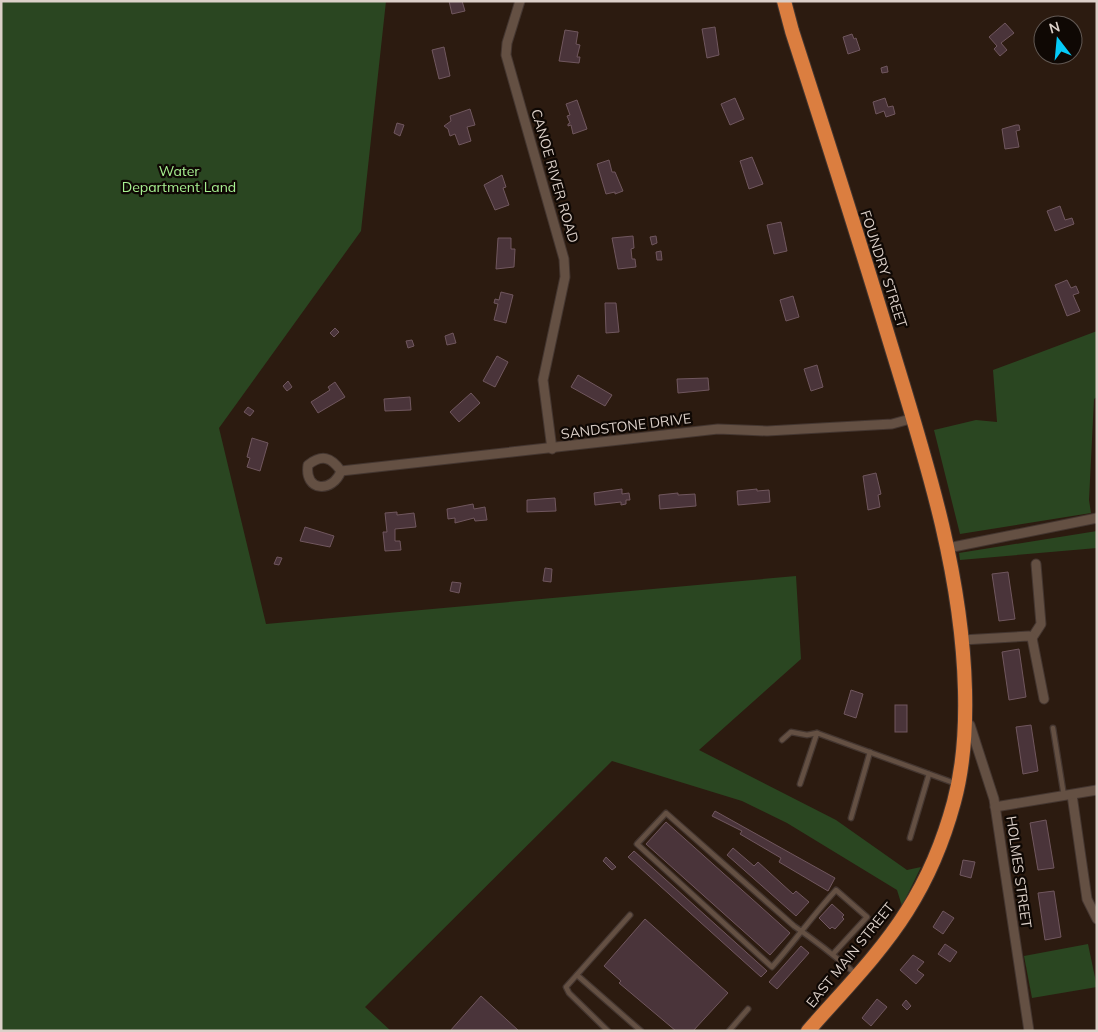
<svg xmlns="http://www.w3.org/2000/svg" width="1098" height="1032" font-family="Mulish,sans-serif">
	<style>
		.green { fill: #2a4621 }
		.building { fill: #4a343a; stroke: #70575e }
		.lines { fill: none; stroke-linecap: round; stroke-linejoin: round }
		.service-casing { stroke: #443630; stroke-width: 7 }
		.minor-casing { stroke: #443630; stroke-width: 11 }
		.trunk-casing { stroke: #443630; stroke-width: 16 }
		.service { stroke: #645043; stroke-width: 4.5 }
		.minor { stroke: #645043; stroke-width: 9 }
		.trunk { stroke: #db7e40; stroke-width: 14 }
		.labels { text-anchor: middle; stroke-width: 4.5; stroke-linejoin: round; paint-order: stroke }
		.park-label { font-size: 14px; fill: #a7f091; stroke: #0f0804 }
		.street-label { font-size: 14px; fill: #dcd0c9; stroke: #0f0804 }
	</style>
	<rect width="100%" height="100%" fill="#2c1b10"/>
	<g class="green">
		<path d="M1,1H386L361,231L219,428L266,624L796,576L801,659L699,750L836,820L907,870L921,867L902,906L897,890L787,823L742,801L612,761L365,1007L391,1031H1Z"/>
		<path d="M1097,331V397L1094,399L1089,500L1091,513L960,534L934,430L976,420L997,422L993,370Z"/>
		<path d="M1097,531V548L960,560L959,553Z"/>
		<path d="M1088,944L1097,987L1032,998L1024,956Z"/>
	</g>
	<g class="building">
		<path d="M449,1H462L465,11L452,14Z"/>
		<path d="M1005,23L1014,33L1001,43L1007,50L1000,56L994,49L997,46L989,37Z"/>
		<path d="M715,27L719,55L707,58L702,29Z"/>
		<path d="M565,30L578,32L576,44L580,45L577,57H580L579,63L559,61Z"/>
		<path d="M852,34L854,39L856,38L860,50L848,54L843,37Z"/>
		<path d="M444,47L450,76L439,79L432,50Z"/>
		<path d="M887,66L888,72L882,73L881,68Z"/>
		<path d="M735,98L744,119L730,125L721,104Z"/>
		<path d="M885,98L888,107L893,106L895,114L886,117L884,111L876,114L873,102Z"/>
		<path d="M577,100L587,129L573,134L571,125L568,126V124L570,123L567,116L570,115L566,104Z"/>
		<path d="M470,109L475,125L467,127L471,141L459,145L455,134L450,136L448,129L444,126L451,121L450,116Z"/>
		<path d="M397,123L404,125L400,136L394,133Z"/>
		<path d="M1016,125H1019L1020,130L1016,131L1019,147L1005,149L1002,129Z"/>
		<path d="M752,157L763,184L749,189L740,161Z"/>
		<path d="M609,160L612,172H615L623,191L615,194V192L606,194L597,164Z"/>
		<path d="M502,175L506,187L503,188L509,205L495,210L484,185Z"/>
		<path d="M1060,206L1065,220L1072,218L1074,224L1055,231L1047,211Z"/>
		<path d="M781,222L787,251L774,254L767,225Z"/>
		<path d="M633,236L634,248L631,249L632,259H635L636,267L618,269L612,238Z"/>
		<path d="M656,236L657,243L652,245L650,237Z"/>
		<path d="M498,238H511V249H515L514,267L496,269Z"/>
		<path d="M661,251L662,260H657L656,252Z"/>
		<path d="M1067,280L1071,288L1076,286L1079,293L1073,295L1080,311L1067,316L1055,285Z"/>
		<path d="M501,292L513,295L506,323L494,320L498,304L494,303L495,299L499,300Z"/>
		<path d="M793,296L799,317L786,321L780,300Z"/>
		<path d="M605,303H616L619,332L606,333Z"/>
		<path d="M335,328L339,332L334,337L330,333Z"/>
		<path d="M453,333L456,343L447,345L445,336Z"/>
		<path d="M412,340L414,346L408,348L406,341Z"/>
		<path d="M497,356L508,362L495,387L483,381Z"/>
		<path d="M817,365L823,387L811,391L804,369Z"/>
		<path d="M578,375L612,395L605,406L571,387Z"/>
		<path d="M708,378L709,390L678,393L677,379Z"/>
		<path d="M288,381L292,387L287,391L283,386Z"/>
		<path d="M335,382L345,397L318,413L311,402L330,390L328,387Z"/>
		<path d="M471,393L480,403L459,422L450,412Z"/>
		<path d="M410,397L411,410L385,411L384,399Z"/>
		<path d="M248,407L254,411L250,416L244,412Z"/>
		<path d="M252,438L268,443L260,471L247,467L250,458L247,457Z"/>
		<path d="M876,473L881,494L878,495L880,507L868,510L863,476Z"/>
		<path d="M622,489V494L629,493L630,500H626V504L621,505V502L595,505L594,493Z"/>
		<path d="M757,489V491L769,490L770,502L738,505L737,491Z"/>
		<path d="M678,493V495L695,494L696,506L660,509L659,495Z"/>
		<path d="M555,498L556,511L527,512V500Z"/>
		<path d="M473,504L474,509L485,507L487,520L475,521L474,518L455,523V518L448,519L447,509Z"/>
		<path d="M397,512V515L414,513L416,527L395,529V541H400L401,550L385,551L383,532H387L385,513Z"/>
		<path d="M305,527L334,536L330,547L300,541Z"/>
		<path d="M277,557L282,558L279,565L274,564Z"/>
		<path d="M545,568L552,569L551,582L543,581Z"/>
		<path d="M1008,572L1015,619L999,621L992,574Z"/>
		<path d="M452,582L461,583L459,593L450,591Z"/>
		<path d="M1019,649L1026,697L1009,700L1002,652Z"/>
		<path d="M851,690L863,694L856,718L844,714Z"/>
		<rect x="895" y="705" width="12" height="27"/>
		<path d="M1031,725L1038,771L1023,774L1016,727Z"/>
		<path d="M715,811L835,878L828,891L779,862L781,858L740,834L742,831L712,816Z"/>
		<path d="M1046,820L1054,868L1038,870L1030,823Z"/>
		<path d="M666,822L790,933L770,955L646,844Z"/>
		<path d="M733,848L754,866L758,862L793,894L796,891L809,902L796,916L727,855Z"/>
		<path d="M634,851L767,971L761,977L628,857Z"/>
		<path d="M606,857L616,867L612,870L603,861Z"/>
		<path d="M963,860L975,862L971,878L960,875Z"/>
		<path d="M1054,891L1061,937L1045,940L1038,893Z"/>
		<path d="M832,904L844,915L842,917L844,919L835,929L832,927L830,929L819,918Z"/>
		<path d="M943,911L954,918L943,934L933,927Z"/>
		<path d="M645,919L728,993L693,1031H676L619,983L621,981L604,966Z"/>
		<path d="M945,944L957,952L950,962L938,954Z"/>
		<path d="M801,946L809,953L777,989L769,982Z"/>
		<path d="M913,955L924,962L917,970L924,975L916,984L900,970Z"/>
		<path d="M481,996L519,1031H450Z"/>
		<path d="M877,999L887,1007L871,1026L862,1018Z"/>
		<path d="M906,1000L911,1006L907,1010L902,1005Z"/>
	</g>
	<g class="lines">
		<g class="service-casing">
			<g id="service">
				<path d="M1053,728L1064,796"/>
				<path d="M782,740L791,732L807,735L817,733"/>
				<path d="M800,784L817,733L957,784"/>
				<path d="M851,818L870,752"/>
				<path d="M910,838L929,774"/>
				<path d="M833,954L867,917L836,890C813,915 795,941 772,967L637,844L666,813L794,926C816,941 836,957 856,974"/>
				<path d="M577,975L641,1031"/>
				<path d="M608,1031L569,993L566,987L630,915"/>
				<path d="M729,1031L748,1009"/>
			</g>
		</g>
		<g class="minor-casing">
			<g id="minor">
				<path d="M520,1L507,43L506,55L564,259L565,277L543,380L552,449"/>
				<path d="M341,471C331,457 322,454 308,465C304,492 333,493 341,471L718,429L767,431L892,424L914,418"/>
				<path d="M948,548L1097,518"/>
				<path d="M1032,638L1041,624L1036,564"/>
				<path d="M962,640L1029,636L1032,638L1044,699"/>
				<path d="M966,722L970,725L994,799L1029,1031"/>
				<path d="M1072,795L1087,899L1097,919"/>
				<path d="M995,807L1097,790"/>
			</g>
		</g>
		<g class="trunk-casing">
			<path id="trunk" d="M784,1L792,31C825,133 858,236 889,339C924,454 962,569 965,690C966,728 964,765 954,802C944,839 928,878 907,911C880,954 842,992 808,1031"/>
		</g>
		<use href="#service" class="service"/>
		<use href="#minor" class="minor"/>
		<use href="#trunk" class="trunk"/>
	</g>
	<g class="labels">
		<g class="park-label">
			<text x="179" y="176">Water<tspan x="179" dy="16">Department Land</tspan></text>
		</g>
		<g class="street-label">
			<text transform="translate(555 176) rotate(74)" y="5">CANOE RIVER ROAD</text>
			<text transform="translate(884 269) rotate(72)" y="5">FOUNDRY STREET</text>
			<text transform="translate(626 426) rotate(-7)" y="5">SANDSTONE DRIVE</text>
			<text transform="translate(1019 872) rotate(82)" y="5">HOLMES STREET</text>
			<text transform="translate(850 955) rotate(-51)" y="5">EAST MAIN STREET</text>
		</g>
	</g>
	<rect width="1098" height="1032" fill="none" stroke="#dcd0c9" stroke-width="5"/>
	<g transform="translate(1058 40) rotate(344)"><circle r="24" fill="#0f0804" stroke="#615853"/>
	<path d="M0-4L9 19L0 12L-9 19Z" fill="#05cbf9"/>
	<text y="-8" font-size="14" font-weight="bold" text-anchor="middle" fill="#dcd0c9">N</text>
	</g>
</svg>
